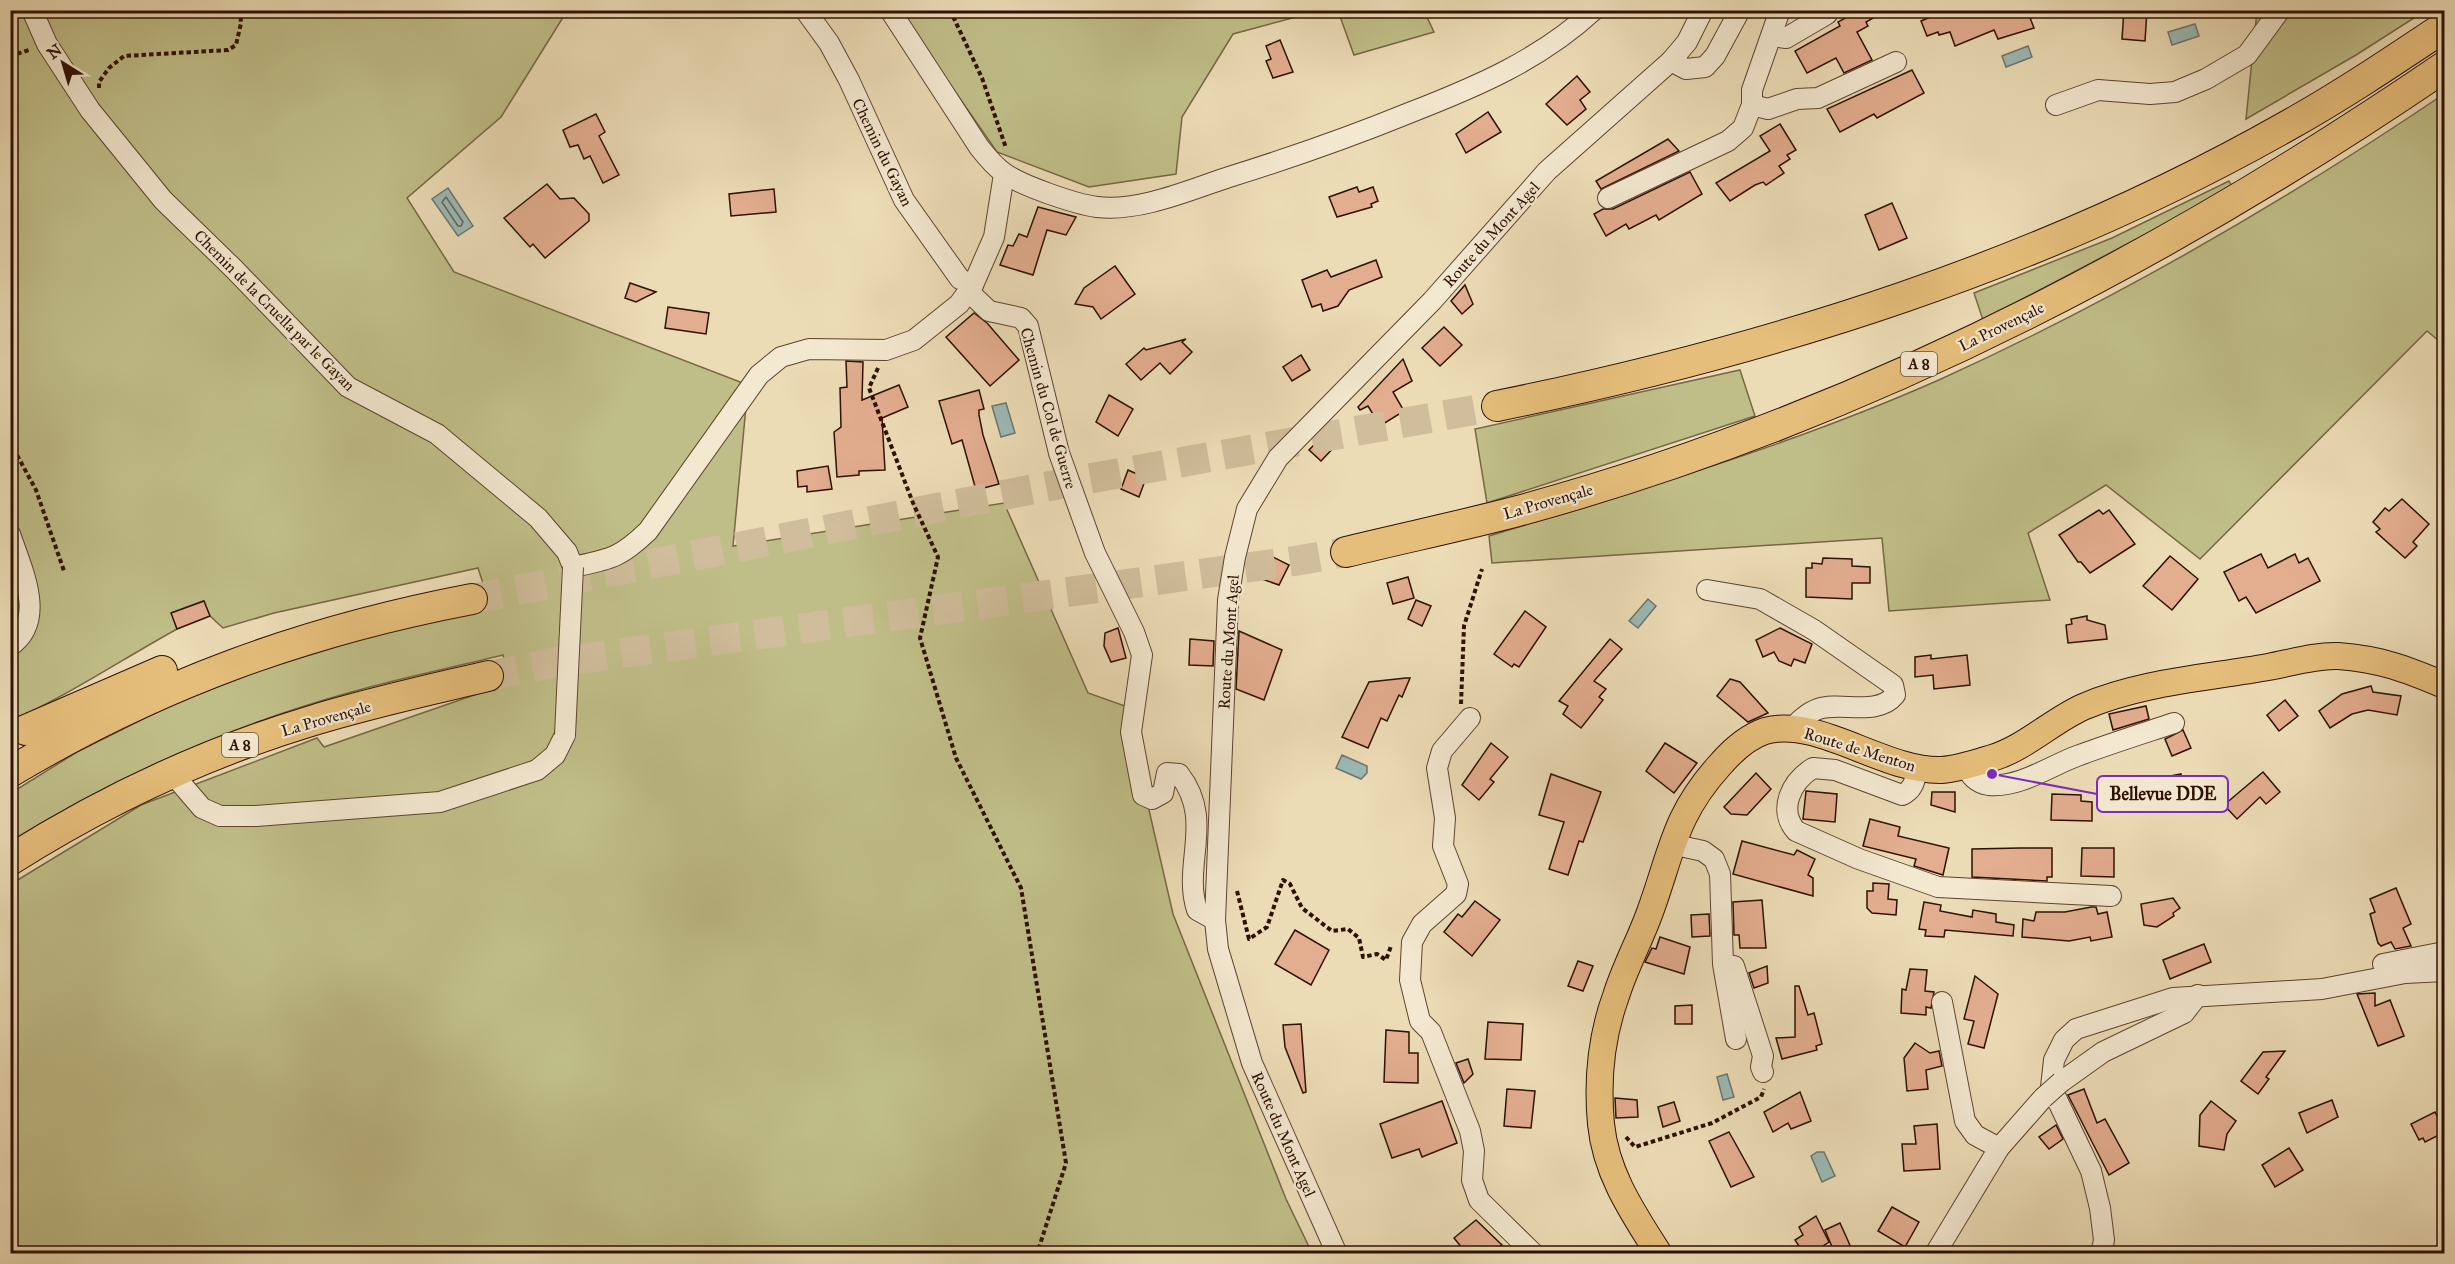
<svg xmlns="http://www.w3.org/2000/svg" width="2455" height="1264" font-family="'IM FELL Great Primer',serif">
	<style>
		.green { fill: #c0be88; stroke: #776744; stroke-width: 1.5 }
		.water { fill: #9bbab6; stroke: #6f766e; stroke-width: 1.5 }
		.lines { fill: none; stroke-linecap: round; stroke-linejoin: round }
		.shore { stroke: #64655c; stroke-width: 1.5 }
		.building { fill: #e3ad8f; stroke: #2e1001; stroke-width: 1.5 }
		.highway-tunnel { stroke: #d0bd9b; stroke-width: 30; stroke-dasharray: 30 15; stroke-linecap: butt }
		.minor-casing { stroke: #5e432e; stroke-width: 22 }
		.major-casing { stroke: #2e1001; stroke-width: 28 }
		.highway-casing { stroke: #2e1001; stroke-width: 32 }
		.path { stroke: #2e1001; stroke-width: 4; stroke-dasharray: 4.5 3; stroke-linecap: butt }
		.minor { stroke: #f3e8d0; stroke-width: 20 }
		.major { stroke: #e6be7b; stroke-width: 26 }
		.highway { stroke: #e6be7b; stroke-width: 30 }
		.minor-bridge-casing { stroke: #5e432e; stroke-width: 22; stroke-linecap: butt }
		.minor-bridge { stroke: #f3e8d0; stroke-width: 20 }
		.labels { text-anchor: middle; stroke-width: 4.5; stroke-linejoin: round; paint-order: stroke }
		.shield { fill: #f3e8d0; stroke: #69513f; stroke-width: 1.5 }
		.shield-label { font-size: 15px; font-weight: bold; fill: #2e1001 }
		.street-label { font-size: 16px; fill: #2e1001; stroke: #f3e8d0 }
		.leader { fill: none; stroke: #7b2cbf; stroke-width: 2 }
		.callout-dot { fill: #7b2cbf; stroke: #f3e8d0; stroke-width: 2 }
		.callout { fill: #f3e8d0; stroke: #7b2cbf; stroke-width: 2 }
		.callout-label { font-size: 18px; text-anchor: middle; font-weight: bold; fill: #2e1001 }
	</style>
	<rect width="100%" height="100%" fill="#ecdcb6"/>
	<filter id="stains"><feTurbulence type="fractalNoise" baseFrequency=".00333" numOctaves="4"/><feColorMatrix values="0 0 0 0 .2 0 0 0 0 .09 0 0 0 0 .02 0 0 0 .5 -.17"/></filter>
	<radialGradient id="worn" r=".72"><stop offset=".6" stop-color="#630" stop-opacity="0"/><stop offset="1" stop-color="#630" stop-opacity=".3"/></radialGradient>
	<g class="green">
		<path d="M11,11H567L501,117L407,198L454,272L748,385L733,546L1004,503L1088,693L1125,706L1173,914L1286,1199L1312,1253H11V884L141,805L317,738L324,747L509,683L503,655C451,668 399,678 348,693C230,726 115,777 11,841V793L77,752L179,701L264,669L368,637L490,605L478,568L274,613L223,628L210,616L203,601L172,613L177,629C121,660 69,695 11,721V653L22,645L21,541L11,503Z"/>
		<path d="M899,11H1318L1233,34L1182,117L1176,174L1089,187L997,152Z"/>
		<path d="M1338,11H1424L1434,32L1354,55Z"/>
		<path d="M2257,11H2425L2356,55L2246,119Z"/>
		<path d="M2444,94V345L2427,331L2200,559L2106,485L2028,533L2050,600L1889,611L1882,538L1492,563L1489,536C1641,489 1795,444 1941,379C2117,299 2284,202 2444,94Z"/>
		<path d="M2229,181L2233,188L1983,320L1974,293L2112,238Z"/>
		<path d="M1740,370L1755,416L1487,503L1475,429Z"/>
		<path d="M20,598L24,611L11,637V616L14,610L11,608V602Z"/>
	</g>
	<g class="water">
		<path d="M2195,24L2199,36L2172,45L2168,32Z"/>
		<path d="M2028,46L2032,57L2006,67L2002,56Z"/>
		<path d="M448,188L473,226L458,236L432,199Z"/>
		<path d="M1006,403L1015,433L1001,437L992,406Z"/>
		<path d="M1648,599L1656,606L1638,628L1629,621Z"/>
		<path d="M1342,755L1367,766V773L1361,779L1336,768Z"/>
		<path d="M1727,1074L1734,1097L1723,1100L1717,1077Z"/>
		<path d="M1817,1152H1824L1835,1176L1822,1182L1811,1156Z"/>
	</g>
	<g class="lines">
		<path class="shore" d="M446,197L463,222L461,226H458L442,202Z"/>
	</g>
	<g class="building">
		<path d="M1846,10H1887L1866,22L1868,26L1857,32L1872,60L1844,73L1836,58L1807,73L1795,51L1840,26L1838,22L1849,16Z"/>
		<path d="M1958,10H2027L2034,28L1998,39L1994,30L1955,46L1950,32L1939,35L1938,32L1927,36L1921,21L1942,12L1944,16Z"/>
		<path d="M2124,10H2147L2145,41L2122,39Z"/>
		<path d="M1280,40L1293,72L1273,78L1266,61L1271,59L1266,46Z"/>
		<path d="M1912,70L1924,93L1877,118L1874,114L1840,132L1827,109Z"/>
		<path d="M1577,76L1590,92L1580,100L1586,109L1567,125L1546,104Z"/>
		<path d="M1488,112L1501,132L1466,153L1456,134Z"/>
		<path d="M596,114L605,132L599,136L619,175L603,183L590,156L584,159L578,145L570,147L563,130Z"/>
		<path d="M1780,124L1796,150L1787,155L1790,159L1779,166L1784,173L1766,185L1763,182L1755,185L1730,201L1716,183L1770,151L1760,136Z"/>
		<path d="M1668,139L1679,151L1601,189L1596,181Z"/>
		<path d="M1690,172L1702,194L1659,220L1656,215L1629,229L1626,224L1606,236L1594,214L1603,209H1613Z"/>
		<path d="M547,184L560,199L574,198L589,214V221L545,258L533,244L530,247L504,218Z"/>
		<path d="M1357,187L1359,192L1373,187L1378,201L1371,204L1372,207L1337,217L1329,197Z"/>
		<path d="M774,189L776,212L731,216L729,194Z"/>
		<path d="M1892,203L1907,238L1879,250L1865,215Z"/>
		<path d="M1038,207L1076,217L1066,235L1047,230L1033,275L1000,265L1008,245L1013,246L1019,234L1027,237Z"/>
		<path d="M1376,260L1382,277L1349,290L1338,306L1323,311L1321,304L1312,307L1302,280L1327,270L1331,277Z"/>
		<path d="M1115,266L1135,294L1101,319L1093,307L1075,304L1084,288Z"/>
		<path d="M630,283L656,292L636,302L625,298Z"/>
		<path d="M1465,285L1473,304L1462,314L1451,301Z"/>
		<path d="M668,307L709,313L706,334L665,328Z"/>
		<path d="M974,313L987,323L1019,360L990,386L946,337Z"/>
		<path d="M1444,327L1462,345L1440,366L1422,348Z"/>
		<path d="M1186,339L1182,342L1192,352L1170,374L1160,363L1141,380L1126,364L1144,348L1146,350Z"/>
		<path d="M1301,355L1310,370L1292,381L1283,367Z"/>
		<path d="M1403,359L1412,381L1393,392L1404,411L1380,426L1368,406L1360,410L1358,407Z"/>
		<path d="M846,361L863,362L862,400L899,385L908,407L882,418L885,470L859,471V475L837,477L834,432L841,427L840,388L847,387Z"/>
		<path d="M979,390L984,409L979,410V415L983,435L999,484L976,490L962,440L952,444L939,401Z"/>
		<path d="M1109,395L1133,409L1118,436L1096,422Z"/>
		<path d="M1328,431L1339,442L1321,461L1309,450Z"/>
		<path d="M828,466L832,489L807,492V486L798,487L797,471Z"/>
		<path d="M1128,470L1146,478L1139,497L1121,489Z"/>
		<path d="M2402,499L2429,524L2413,542L2417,546L2405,558L2376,532L2380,529L2373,522L2385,508L2389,511Z"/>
		<path d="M2099,510L2103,514L2109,510L2135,544L2090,573L2081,562H2078L2059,535Z"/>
		<path d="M1267,554L1289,565L1279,585L1256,577Z"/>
		<path d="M2261,554L2268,568L2295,554L2299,563L2308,558L2320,581L2256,613L2246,597L2239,601L2224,572Z"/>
		<path d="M2170,556L2198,579L2172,610L2143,586Z"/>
		<path d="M1823,558L1852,559V566L1870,567V583H1852V599L1806,597V568H1812V563L1822,564Z"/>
		<path d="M1408,577L1414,598L1393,604L1387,583Z"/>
		<path d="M1416,600L1431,606L1422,626L1408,619Z"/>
		<path d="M204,601L210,616L177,629L171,613Z"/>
		<path d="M1525,611L1546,627L1519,667L1514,664L1512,667L1494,654Z"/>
		<path d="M2087,616V620L2105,625L2107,639L2068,643L2066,625L2072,624L2071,619Z"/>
		<path d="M1118,628L1126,658L1111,662L1104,646L1105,633Z"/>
		<path d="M1780,628L1812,644L1805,663L1794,659L1791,666L1779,661L1774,652L1763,657L1756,640Z"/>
		<path d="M1239,631L1282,650L1264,700L1236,689Z"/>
		<path d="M1190,639L1214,641L1213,666L1189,665Z"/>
		<path d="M1610,639L1622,649L1594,681L1606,689L1599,697L1603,700L1581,728L1563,714L1568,706L1559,701Z"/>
		<path d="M1931,655V659L1967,655L1970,685L1934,689L1933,675L1915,677V657Z"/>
		<path d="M1406,678H1410L1402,697L1399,695L1387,721L1381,718L1368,748L1342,737L1369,682Z"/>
		<path d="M1730,679L1740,682L1768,713L1748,722L1717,696Z"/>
		<path d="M2371,686L2373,692L2401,696L2397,715L2368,710L2352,714L2330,728L2319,711L2342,694Z"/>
		<path d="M2285,700L2298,716L2279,731L2267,715Z"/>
		<path d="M2146,706L2149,719L2113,730L2109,714Z"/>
		<path d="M2183,730L2191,748L2172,756L2165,739Z"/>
		<path d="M1491,743L1508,757L1490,779L1494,782L1479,800L1462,785Z"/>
		<path d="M1665,743L1697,763L1674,793L1646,771Z"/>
		<path d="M2263,772L2280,792L2266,804L2260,797L2237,819L2224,805Z"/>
		<path d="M1756,773L1771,789L1747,815L1731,814L1724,807Z"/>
		<path d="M1551,774L1601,792L1583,842L1579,841L1568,875L1549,869L1564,822L1539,815Z"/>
		<path d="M2181,774L2183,787L2216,790L2217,795L2166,803L2165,799L2137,804L2133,788L2166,781L2165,777Z"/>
		<path d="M1806,791L1837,794L1835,822L1803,819Z"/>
		<path d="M1932,792H1955V812L1931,805Z"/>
		<path d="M2052,794L2081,795V801L2092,802V821L2051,820Z"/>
		<path d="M1870,819L1900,827L1898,836L1949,848L1943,875L1914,866L1916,859L1863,846Z"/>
		<path d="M1742,841L1794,855L1797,850L1815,859L1808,875L1813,878V896L1733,874Z"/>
		<path d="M2020,848H2052V877H2047V881L1972,877V849Z"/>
		<path d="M2082,848H2114V877L2081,876Z"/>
		<path d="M1873,883L1889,884L1888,899L1897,900L1896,915L1872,913L1867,908V891H1873Z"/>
		<path d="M2396,888L2411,924L2403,928L2411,946L2395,949L2391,942L2381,946L2378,943L2370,914L2375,912L2370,899Z"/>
		<path d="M2173,898L2180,908L2173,913L2174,916L2157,927L2144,925L2141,904Z"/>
		<path d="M1762,900L1766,948H1740L1739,935H1734L1733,902Z"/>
		<path d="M1475,901L1500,920L1472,956L1444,932L1458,914L1462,917Z"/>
		<path d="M1924,902L1941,905L1940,911L1972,917L1973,910L1996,914V922L2014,925L2013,936L1945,930L1944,937L1925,936L1926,930L1919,929Z"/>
		<path d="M2091,907H2096L2098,914L2107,912L2112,937L2091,941L2090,937L2069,941L2022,937L2023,919L2034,921L2036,912H2065Z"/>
		<path d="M1709,914L1710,936L1692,937L1691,915Z"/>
		<path d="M1295,930L1329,950L1311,985L1275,964Z"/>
		<path d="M1660,937L1690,947L1684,974L1645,962L1652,948L1656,949Z"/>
		<path d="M2204,944L2211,962L2170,979L2163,960Z"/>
		<path d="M1578,961L1593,966L1583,991L1568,986Z"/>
		<path d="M1767,966L1768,983L1754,988L1749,973Z"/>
		<path d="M1910,969L1927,970L1925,991L1934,992L1931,1008L1926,1007V1015L1901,1013L1902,989L1906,990Z"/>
		<path d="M1975,976L1998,994L1984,1048L1968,1044L1974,1021L1964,1019Z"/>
		<path d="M1795,986H1799L1808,1015L1814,1013L1822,1044L1816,1046L1817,1050L1782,1059L1776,1038L1795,1037Z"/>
		<path d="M2375,993V1006L2390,1000L2404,1036L2378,1046L2357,994Z"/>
		<path d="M1692,1005V1024H1675V1006Z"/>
		<path d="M1488,1022L1523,1024L1521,1060L1485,1059Z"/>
		<path d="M1301,1024L1306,1092L1303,1093L1285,1047L1283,1025Z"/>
		<path d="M1386,1030L1409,1032V1053H1418V1083L1384,1082Z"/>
		<path d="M1915,1043L1930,1053L1939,1051L1942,1066L1926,1070L1928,1089L1907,1091L1904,1058Z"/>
		<path d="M2285,1051L2266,1077L2269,1079L2258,1094L2241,1081L2263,1052Z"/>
		<path d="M1468,1059L1473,1074L1464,1083L1456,1063Z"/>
		<path d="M1507,1089L1535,1091L1531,1128L1504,1126Z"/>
		<path d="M2084,1089L2097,1123L2105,1119L2129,1163L2109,1175L2068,1095Z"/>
		<path d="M1800,1092L1811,1121L1791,1129L1788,1123L1773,1132L1764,1112Z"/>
		<path d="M1615,1098L1637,1100L1638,1117L1616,1118Z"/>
		<path d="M2332,1100L2338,1117L2307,1133L2299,1113Z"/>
		<path d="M1442,1101L1457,1143L1422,1157L1419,1149L1392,1158L1380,1124Z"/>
		<path d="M2211,1101L2236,1121L2227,1134L2224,1150L2199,1146L2200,1115Z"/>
		<path d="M1674,1102L1680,1121L1663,1127L1658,1107Z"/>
		<path d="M2435,1112L2445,1132L2425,1142L2423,1138L2419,1140L2411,1124Z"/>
		<path d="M1937,1124L1940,1169L1904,1171L1902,1144H1916L1914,1126Z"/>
		<path d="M2056,1125L2063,1139L2049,1149L2039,1137Z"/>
		<path d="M1729,1132L1754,1177L1731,1187L1709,1141Z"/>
		<path d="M2289,1148L2303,1170L2275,1187L2262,1165Z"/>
		<path d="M1892,1207L1919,1222L1905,1247L1878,1231Z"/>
		<path d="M1816,1216L1829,1242L1811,1254H1804L1795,1240L1803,1235L1799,1227Z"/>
		<path d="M1476,1220L1502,1245L1492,1254H1467L1454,1238Z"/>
		<path d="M1840,1223L1849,1243L1853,1254H1835L1825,1230Z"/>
	</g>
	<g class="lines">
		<g class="highway-tunnel">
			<path d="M472,599L1070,482L1497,406"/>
			<path d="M488,676L557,662L1295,561L1346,552"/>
		</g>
		<g class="minor-casing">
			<g id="minor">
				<path d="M32,10L47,44L90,110L163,200L234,269L348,387L437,434L538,518L567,552L573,567C611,559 620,558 648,531L759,375L781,357L809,349L886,350L914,340L959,304L973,285L994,237L1004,174"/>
				<path d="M805,10L829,43L849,80L904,200L960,279L973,285"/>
				<path d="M890,10L979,147C986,156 994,166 1004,173C1022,186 1075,204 1097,207C1140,212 1189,190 1229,177C1290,158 1350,137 1409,113C1476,87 1540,60 1594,10"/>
				<path d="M1772,36L1786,38L1827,14"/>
				<path d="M1671,61L1686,69L1705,67L1715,56L1740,10"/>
				<path d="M1752,105L1768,109L1797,99L1818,98L1896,62"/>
				<path d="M2056,105L2098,90L2150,94L2175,92L2206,79L2247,55L2280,10"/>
				<path d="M1608,198L1728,141L1743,128L1752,105V90L1780,10"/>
				<path d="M969,292L989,311L1021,318L1028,326L1059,453L1095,553L1134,632L1142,655L1131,732L1143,795L1152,799L1163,793L1167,773L1179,774C1215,820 1182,864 1197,910L1215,920"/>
				<path d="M10,534C21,568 48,620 10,646"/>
				<path d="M1707,590L1760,599L1814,630L1893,685L1895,695C1877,717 1841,701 1818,709C1807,713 1799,721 1791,729"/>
				<path d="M1470,718L1442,751L1437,768L1445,818L1443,846L1458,884L1456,894L1422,924L1412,942L1410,980L1420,1021L1431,1032L1470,1131L1474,1151L1472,1180L1479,1200L1534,1254"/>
				<path d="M1965,766C1971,776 1976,783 1989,785C2019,788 2050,766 2077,756C2109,744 2141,734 2174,723"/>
				<path d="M1918,767C1915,779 1914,790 1902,795L1835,770L1813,768C1792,781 1777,809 1796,831L1859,859L1938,887L2111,896"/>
				<path d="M172,773L202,808L220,816H256L440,802L537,770L555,755L565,735"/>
				<path d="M1671,844L1703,851L1714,859L1720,874L1723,964L1736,1039"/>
				<path d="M2383,964L2444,952"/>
				<path d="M1728,965L1734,966L1763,1056L1761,1067L1763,1072"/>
				<path d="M1942,1002L1965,1121L1975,1135L1999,1148"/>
				<path d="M2061,1082L2103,1052L2184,1013L2198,995"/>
				<path d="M1337,1254L1252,1063L1218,949L1215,920L1228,600L1235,557L1247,509L1278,458L1432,301L1547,171L1671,61L1687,42L1703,10"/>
				<path d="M1935,1254L1999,1148L2043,1098"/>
				<path d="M2101,1254L2104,1240L2100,1208L2091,1171L2051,1087L2054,1060L2064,1040L2076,1029L2173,998L2322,989L2405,973L2444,971"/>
			</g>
		</g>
		<g class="major-casing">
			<path id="major" d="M1659,1254C1633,1213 1606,1174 1601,1124C1597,1081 1601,1037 1616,996C1625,967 1640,940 1650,912C1672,852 1674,816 1719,766C1731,752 1747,737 1765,731C1818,716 1884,772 1942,770C1958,769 1976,763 1992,758C2025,748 2052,721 2083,707C2140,682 2207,678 2268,667C2290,663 2316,655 2338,656C2380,659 2406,669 2444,685"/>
		</g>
		<g class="highway-casing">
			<g id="highway">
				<path d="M1497,406C1772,350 2042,265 2287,126C2341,96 2393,61 2444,27"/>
				<path d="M1346,552C1403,538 1461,526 1518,511C1850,421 2161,260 2444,67"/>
				<path d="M26,730L162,671"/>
				<path d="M10,772C158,684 304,631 472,599"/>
				<path d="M10,860C105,800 205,753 311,721C369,703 429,690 488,676"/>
			</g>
		</g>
		<g class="path">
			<path d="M950,10L982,78L1006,148"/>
			<path d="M10,56L29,50"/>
			<path d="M99,88V82L109,68L124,56L228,50L236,45L241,23L240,10"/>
			<path d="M878,368L869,388L913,503L938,557L920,638L956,758L1021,888L1066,1163L1037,1254"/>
			<path d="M10,442L36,490L64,571"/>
			<path d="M1461,704L1464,626L1482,569"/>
			<path d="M1237,891L1249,939L1267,927L1283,880L1290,884L1302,908L1332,931L1348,929L1359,938L1363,957L1377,954L1386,960L1391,946"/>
			<path d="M1626,1137L1635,1147L1712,1123L1761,1097L1764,1089"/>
		</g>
		<use href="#minor" class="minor"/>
		<use href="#major" class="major"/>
		<use href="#highway" class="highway"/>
		<g class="minor-bridge-casing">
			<g id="minor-bridge">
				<path d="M565,735L573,567"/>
				<path d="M2043,1098L2061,1082"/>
			</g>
		</g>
		<use href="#minor-bridge" class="minor-bridge"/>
	</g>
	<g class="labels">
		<g class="shield">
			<rect x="1901" y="352" width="36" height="24" rx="4.5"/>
			<rect x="222" y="733" width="36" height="24" rx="4.5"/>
		</g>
		<g class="shield-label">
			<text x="1919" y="369">A 8</text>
			<text x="240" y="750">A 8</text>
		</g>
		<g class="street-label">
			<text transform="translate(883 152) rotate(64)" y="6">Chemin du Gayan</text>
			<text transform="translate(1491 234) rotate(-48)" y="6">Route du Mont Agel</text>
			<text transform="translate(275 310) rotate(45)" y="6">Chemin de la Cruella par le Gayan</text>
			<text transform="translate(2001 326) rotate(-26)" y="6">La Provençale</text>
			<text transform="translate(1049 408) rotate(74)" y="6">Chemin du Col de Guerre</text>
			<text transform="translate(1548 501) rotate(-16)" y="6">La Provençale</text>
			<text transform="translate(1228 642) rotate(-86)" y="6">Route du Mont Agel</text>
			<text transform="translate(326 718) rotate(-16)" y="6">La Provençale</text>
			<text transform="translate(1860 749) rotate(17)" y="6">Route de Menton</text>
			<text transform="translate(1284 1134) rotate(66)" y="6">Route du Mont Agel</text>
		</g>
	</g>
	<path class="leader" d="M1992 774L2097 794"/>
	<circle class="callout-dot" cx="1992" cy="774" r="6"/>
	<rect class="callout" x="2097" y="776" width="131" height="36" rx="6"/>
	<g class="callout-label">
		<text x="2163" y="800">Bellevue DDE</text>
	</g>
	<rect width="2455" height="1264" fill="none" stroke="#ecdcb6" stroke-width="36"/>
	<rect x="12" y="12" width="2431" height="1240" fill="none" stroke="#2e1001" stroke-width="3"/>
	<rect x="18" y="18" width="2419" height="1228" fill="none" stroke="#2e1001" stroke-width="1.5"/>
	<g transform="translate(63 63) rotate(323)" stroke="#f3e8d0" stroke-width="4.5" paint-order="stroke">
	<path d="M0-4.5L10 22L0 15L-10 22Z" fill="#2e1001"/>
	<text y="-9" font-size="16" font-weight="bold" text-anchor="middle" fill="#2e1001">N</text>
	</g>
	<rect width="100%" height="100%" filter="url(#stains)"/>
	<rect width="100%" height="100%" fill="url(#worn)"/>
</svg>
